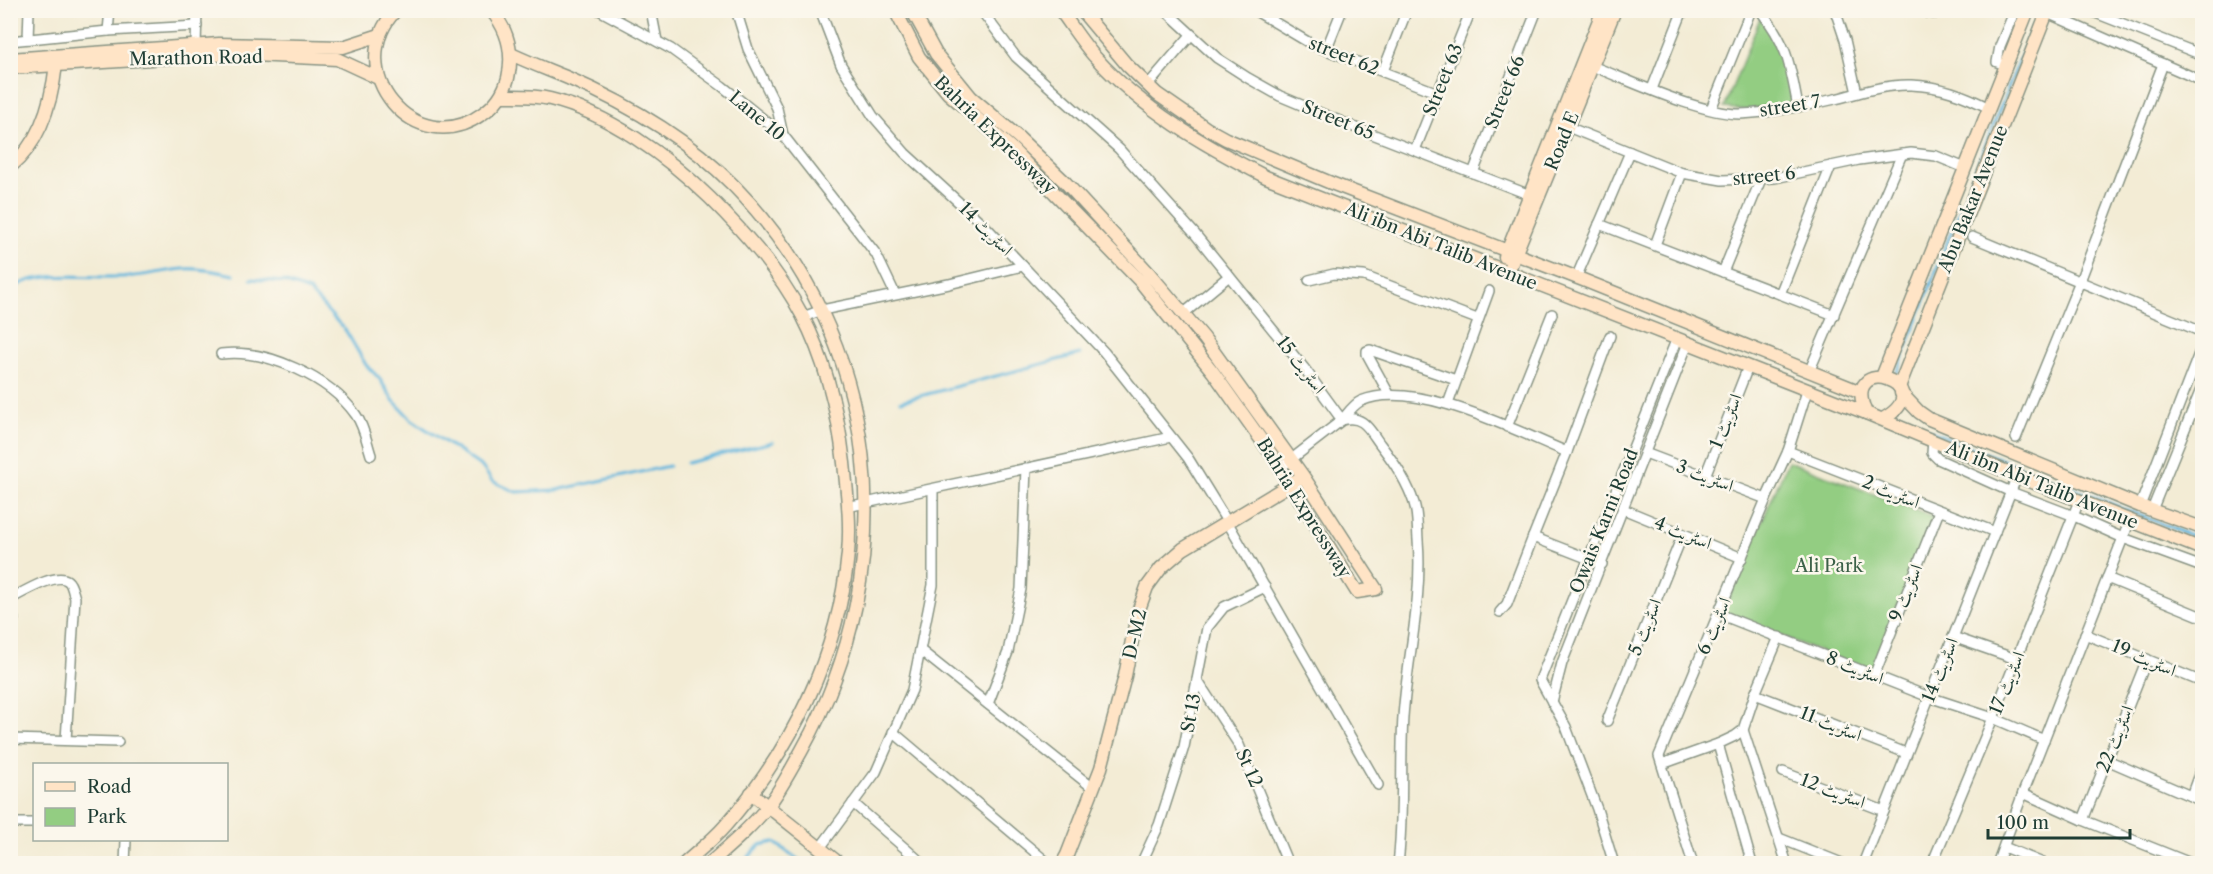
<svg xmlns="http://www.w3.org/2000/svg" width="2213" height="874" font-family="'Libre Caslon Text',Amiri,serif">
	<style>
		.green { fill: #93cd82; stroke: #59855b; stroke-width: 1.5 }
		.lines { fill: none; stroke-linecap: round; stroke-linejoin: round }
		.stream { stroke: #61b6dd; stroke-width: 3 }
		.street-casing { stroke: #899484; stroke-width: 12 }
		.secondary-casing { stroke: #899484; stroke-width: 15 }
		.street { stroke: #fff; stroke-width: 9 }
		.secondary { stroke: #ffe4c6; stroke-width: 12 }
		.labels { text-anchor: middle; stroke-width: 5; stroke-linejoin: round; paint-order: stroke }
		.street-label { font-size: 18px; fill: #1f3d34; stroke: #fbf7ec }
		.park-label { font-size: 18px; fill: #3c6148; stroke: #fbf7ec }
	</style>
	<rect width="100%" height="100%" fill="#fbf7ec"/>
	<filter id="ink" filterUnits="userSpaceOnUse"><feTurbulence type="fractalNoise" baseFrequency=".0167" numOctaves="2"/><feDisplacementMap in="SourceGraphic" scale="12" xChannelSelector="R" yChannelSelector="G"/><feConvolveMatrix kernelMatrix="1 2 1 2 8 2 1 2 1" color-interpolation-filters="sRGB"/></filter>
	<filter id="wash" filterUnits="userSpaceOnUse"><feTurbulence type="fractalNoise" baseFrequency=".008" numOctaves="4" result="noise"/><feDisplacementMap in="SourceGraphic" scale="24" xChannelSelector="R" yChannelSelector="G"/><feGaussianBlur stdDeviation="1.35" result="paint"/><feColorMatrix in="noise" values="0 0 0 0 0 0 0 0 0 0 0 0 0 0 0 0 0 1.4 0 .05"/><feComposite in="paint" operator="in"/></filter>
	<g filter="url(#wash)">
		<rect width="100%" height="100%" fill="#f3ecd5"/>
		<g class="green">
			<path d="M1760,18L1775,35L1782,50L1794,103L1747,110L1724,108Z"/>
			<path d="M1788,461L1933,517L1872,673L1723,612Z"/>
		</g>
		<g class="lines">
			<g class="stream">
				<path d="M251,279L284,282L309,291L346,331L366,365L379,378L393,400L411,419L482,467L492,481L516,492L557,490L669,466"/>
				<path d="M10,292C27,269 93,278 119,277C141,277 162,271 183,269C199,267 219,272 234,275"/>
				<path d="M1897,372L1976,168L2033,27"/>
				<path d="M901,401L1080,354"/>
				<path d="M1908,422L2202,540"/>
				<path d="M686,463L773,442"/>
				<path d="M742,864L760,845L774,842L804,864"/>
			</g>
		</g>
	</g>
	<g filter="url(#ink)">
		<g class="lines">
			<g class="street-casing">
				<g id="street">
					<path d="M599,10L671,49L722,86L783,135L876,254L895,294"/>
					<path d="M651,10L657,41"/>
					<path d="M736,10L748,49L777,108L783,135"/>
					<path d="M981,10L1016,57L1119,149L1195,234L1304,368L1342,420C1347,414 1354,404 1361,401C1415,378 1516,431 1567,452L1533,537L1602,564"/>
					<path d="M1165,10L1217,58L1248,78L1280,96L1354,127L1530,195"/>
					<path d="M1254,10L1313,45L1438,93"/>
					<path d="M1760,10C1788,45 1790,65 1798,107"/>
					<path d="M1835,10L1845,40L1857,93"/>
					<path d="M1923,10C1930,16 1940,13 1947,10"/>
					<path d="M2088,10L2202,55"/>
					<path d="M2047,13L2202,81"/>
					<path d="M108,31L110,10"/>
					<path d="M28,39L29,10"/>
					<path d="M10,41L108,31L197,26"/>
					<path d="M196,46L197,10"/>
					<path d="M1326,50L1342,10"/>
					<path d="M2006,65L1997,62L2000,46L2015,10"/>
					<path d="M1592,66C1631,81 1700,114 1740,114C1771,113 1805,106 1835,99C1859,93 1886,84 1911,85C1940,86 1964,95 1989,108"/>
					<path d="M1383,71L1407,10"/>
					<path d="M1148,85L1191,35"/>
					<path d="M1652,89L1683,10"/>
					<path d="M1711,109L1751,10"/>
					<path d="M1568,127L1682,173L1722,180L1775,178L1859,160L1911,153L1936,156L1965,168"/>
					<path d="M1415,150L1471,10"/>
					<path d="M1473,173L1537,10"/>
					<path d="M1599,224L1834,315"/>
					<path d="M1972,237L2202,332"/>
					<path d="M1655,245L1682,173"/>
					<path d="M1023,266L1104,352L1188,458L1228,523L1378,785"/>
					<path d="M1723,272L1761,179"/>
					<path d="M1576,278L1630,152"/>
					<path d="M1309,280L1334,274L1364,276L1477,319"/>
					<path d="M1780,294L1831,166"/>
					<path d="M1183,314L1229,276"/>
					<path d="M803,317L822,310L949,284L1023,266L987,228L905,153L873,116L841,65L820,10"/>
					<path d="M221,354C266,348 330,378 356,415C364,426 367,443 371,455"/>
					<path d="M1809,372L1902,154"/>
					<path d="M1389,394L1367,354V351L1370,350L1456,380"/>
					<path d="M1448,404L1489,291"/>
					<path d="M1507,427L1552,314"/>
					<path d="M2016,438L2080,281L2163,64"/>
					<path d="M1933,441L1932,453L1938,459L2011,492L2074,516L2123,538L2202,567"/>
					<path d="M1788,451L1995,532"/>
					<path d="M1567,452L1610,336"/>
					<path d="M1645,453L1766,499"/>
					<path d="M1280,468L1342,420C1363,414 1369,429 1380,444C1394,462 1407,481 1414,503C1418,515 1417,527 1418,540C1423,599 1407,658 1403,717C1400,766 1404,815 1398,864"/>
					<path d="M1705,476L1748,367"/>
					<path d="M2140,506L2202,346"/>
					<path d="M847,507L1171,437"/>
					<path d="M1623,509L1742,558"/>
					<path d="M2152,510L2202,387"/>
					<path d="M2107,578L2202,617"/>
					<path d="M10,599C22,593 57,571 68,581C72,584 73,593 75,598L66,740"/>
					<path d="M1500,612L1507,604L1533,537"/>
					<path d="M1719,614L1929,697L1993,718L2044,740"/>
					<path d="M2085,634L2202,682"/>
					<path d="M1953,637L2016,659"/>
					<path d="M920,650L1093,788"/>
					<path d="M1874,676L1939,511"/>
					<path d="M1197,680L1239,745L1288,864"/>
					<path d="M1755,694L1906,753"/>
					<path d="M1552,702L1562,663L1688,343"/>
					<path d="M988,704L1008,652L1021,589L1026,468"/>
					<path d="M1607,721L1683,534"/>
					<path d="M1743,730L1787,864"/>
					<path d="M893,732L1049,864"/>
					<path d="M10,739L118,742"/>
					<path d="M1718,744L1752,864"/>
					<path d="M2107,760L2202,801"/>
					<path d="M1662,764L1718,744L1735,736L1743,730L1755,694L1779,637"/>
					<path d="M1783,772L1884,811"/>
					<path d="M2023,793L2083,820L2193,864"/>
					<path d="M2191,796L2202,766"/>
					<path d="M853,803L923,864"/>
					<path d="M2083,820L2147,659"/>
					<path d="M10,823H34"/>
					<path d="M1779,838L1844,864"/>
					<path d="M2004,847L2045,864"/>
					<path d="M820,848L876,772L912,690L933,585V489"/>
					<path d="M125,864L126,840"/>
					<path d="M1141,864L1159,825L1184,747L1207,628L1224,607L1265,587"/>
					<path d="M1614,864L1597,809L1566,727L1540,680L1677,338"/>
					<path d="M1693,864L1659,756L1766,499L1788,451L1807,391"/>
					<path d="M1863,864L2017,476"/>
					<path d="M1932,864L1993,718L2079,501"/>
					<path d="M1997,864L2023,793L2130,520"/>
				</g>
			</g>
			<g class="secondary-casing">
				<g id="secondary">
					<path d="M396,10C339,71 416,162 482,114C494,106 504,93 508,78C514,52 508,30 491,10"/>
					<path d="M895,10L919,57L948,93L1010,147L1140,281L1213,372L1274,458L1357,592L1376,589L1303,476L1204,338L1148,272L1065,182L1018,137L971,97L936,54L912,10"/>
					<path d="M1060,10C1072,26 1083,44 1096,58C1143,110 1204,145 1266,177L1866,413"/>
					<path d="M1081,10L1127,65L1157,94L1206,128L1226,139L1331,183L1583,280L1861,392"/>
					<path d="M511,54C530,63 549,70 568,78C628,104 688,139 734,186C883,338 905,566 802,750C792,768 781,789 768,806C751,828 729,846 709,864"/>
					<path d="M10,59L219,44L343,47L380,35"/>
					<path d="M10,68L230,54L337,59L378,78"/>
					<path d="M501,96C517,96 534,95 550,99C608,113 668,157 710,198C745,233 779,271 802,315C826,361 838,412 844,463C847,493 851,523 848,553C839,654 791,751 725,826C713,840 698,851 684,864"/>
					<path d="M10,167C41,142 52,101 56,64"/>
					<path d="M1505,257L1603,10"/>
					<path d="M1508,272L1615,10"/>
					<path d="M1882,377L2028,10"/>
					<path d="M1899,387L2048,10"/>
					<path d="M1901,393L1919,412L1929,419L2140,506L2202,528"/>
					<path d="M1883,419C1944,384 1839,350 1866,413L2017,476L2202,549"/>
					<path d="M10,609L12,619L10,625"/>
					<path d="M751,793L840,864"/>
					<path d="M1062,864L1067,855L1101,768L1125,676L1137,615L1147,587L1161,568L1183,549L1297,480"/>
				</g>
			</g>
			<use href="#street" class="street"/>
			<use href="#secondary" class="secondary"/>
		</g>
	</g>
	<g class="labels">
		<g class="street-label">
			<text transform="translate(1344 56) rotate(22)" y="6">street 62</text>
			<text transform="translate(196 58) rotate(-1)" y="6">Marathon Road</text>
			<text transform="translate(1443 80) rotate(-68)" y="6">Street 63</text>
			<text transform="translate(1505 92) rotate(-68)" y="6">Street 66</text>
			<text transform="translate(1790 106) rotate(-9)" y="6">street 7</text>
			<text transform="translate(757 116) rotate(40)" y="6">Lane 10</text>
			<text transform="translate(1338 120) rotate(22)" y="6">Street 65</text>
			<text transform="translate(995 135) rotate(44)" y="6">Bahria Expressway</text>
			<text transform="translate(1562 141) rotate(-68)" y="6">Road E</text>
			<text transform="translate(1764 176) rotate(-6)" y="6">street 6</text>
			<text transform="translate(1973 199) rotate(-68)" y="6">Abu Bakar Avenue</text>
			<text transform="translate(986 229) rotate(45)" y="6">اسٹریٹ 14</text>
			<text transform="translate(1441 246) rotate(22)" y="6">Ali ibn Abi Talib Avenue</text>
			<text transform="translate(1301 365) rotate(52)" y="6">اسٹریٹ 15</text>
			<text transform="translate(1726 421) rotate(-68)" y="6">اسٹریٹ 1</text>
			<text transform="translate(1705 476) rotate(21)" y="6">اسٹریٹ 3</text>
			<text transform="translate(2042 485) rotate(22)" y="6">Ali ibn Abi Talib Avenue</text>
			<text transform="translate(1891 492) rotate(22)" y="6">اسٹریٹ 2</text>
			<text transform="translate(1304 508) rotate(58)" y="6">Bahria Expressway</text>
			<text transform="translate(1604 521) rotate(-68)" y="6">Owais Karni Road</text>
			<text transform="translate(1683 533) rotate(22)" y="6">اسٹریٹ 4</text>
			<text transform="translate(1906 593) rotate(-68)" y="6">اسٹریٹ 9</text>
			<text transform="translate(1714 626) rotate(-67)" y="6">اسٹریٹ 6</text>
			<text transform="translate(1645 627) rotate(-68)" y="6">اسٹریٹ 5</text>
			<text transform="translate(1135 634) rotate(-77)" y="6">D-M2</text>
			<text transform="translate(2144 658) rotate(23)" y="6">اسٹریٹ 19</text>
			<text transform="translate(1855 668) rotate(22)" y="6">اسٹریٹ 8</text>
			<text transform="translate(1940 670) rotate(-68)" y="6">اسٹریٹ 14</text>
			<text transform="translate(2007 683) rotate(-68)" y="6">اسٹریٹ 17</text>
			<text transform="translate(1191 713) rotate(-79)" y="6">St 13</text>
			<text transform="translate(1831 724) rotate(22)" y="6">اسٹریٹ 11</text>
			<text transform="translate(2115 739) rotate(-68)" y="6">اسٹریٹ 22</text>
			<text transform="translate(1249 768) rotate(66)" y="6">St 12</text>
			<text transform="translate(1833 791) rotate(21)" y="6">اسٹریٹ 12</text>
		</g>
		<g class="park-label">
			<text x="1829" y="572">Ali Park</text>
		</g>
	</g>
	<rect width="2213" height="874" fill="none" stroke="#fbf7ec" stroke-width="36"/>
	<rect x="33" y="763" width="195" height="78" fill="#fbf7ec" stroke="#a3ada2" stroke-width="1.5"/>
	<rect x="45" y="782" width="30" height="9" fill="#ffe4c6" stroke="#a3ada2" stroke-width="1.5"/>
	<text x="87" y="793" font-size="18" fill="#1f3d34">Road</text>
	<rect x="45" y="808" width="30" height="18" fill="#93cd82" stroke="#a3ada2" stroke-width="1.5"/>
	<text x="87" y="823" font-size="18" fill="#1f3d34">Park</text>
	<path d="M1988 829v9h142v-9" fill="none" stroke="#1f3d34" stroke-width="3"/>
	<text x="1997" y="829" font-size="18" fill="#1f3d34" stroke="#fbf7ec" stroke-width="4.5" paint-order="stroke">100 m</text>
</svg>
